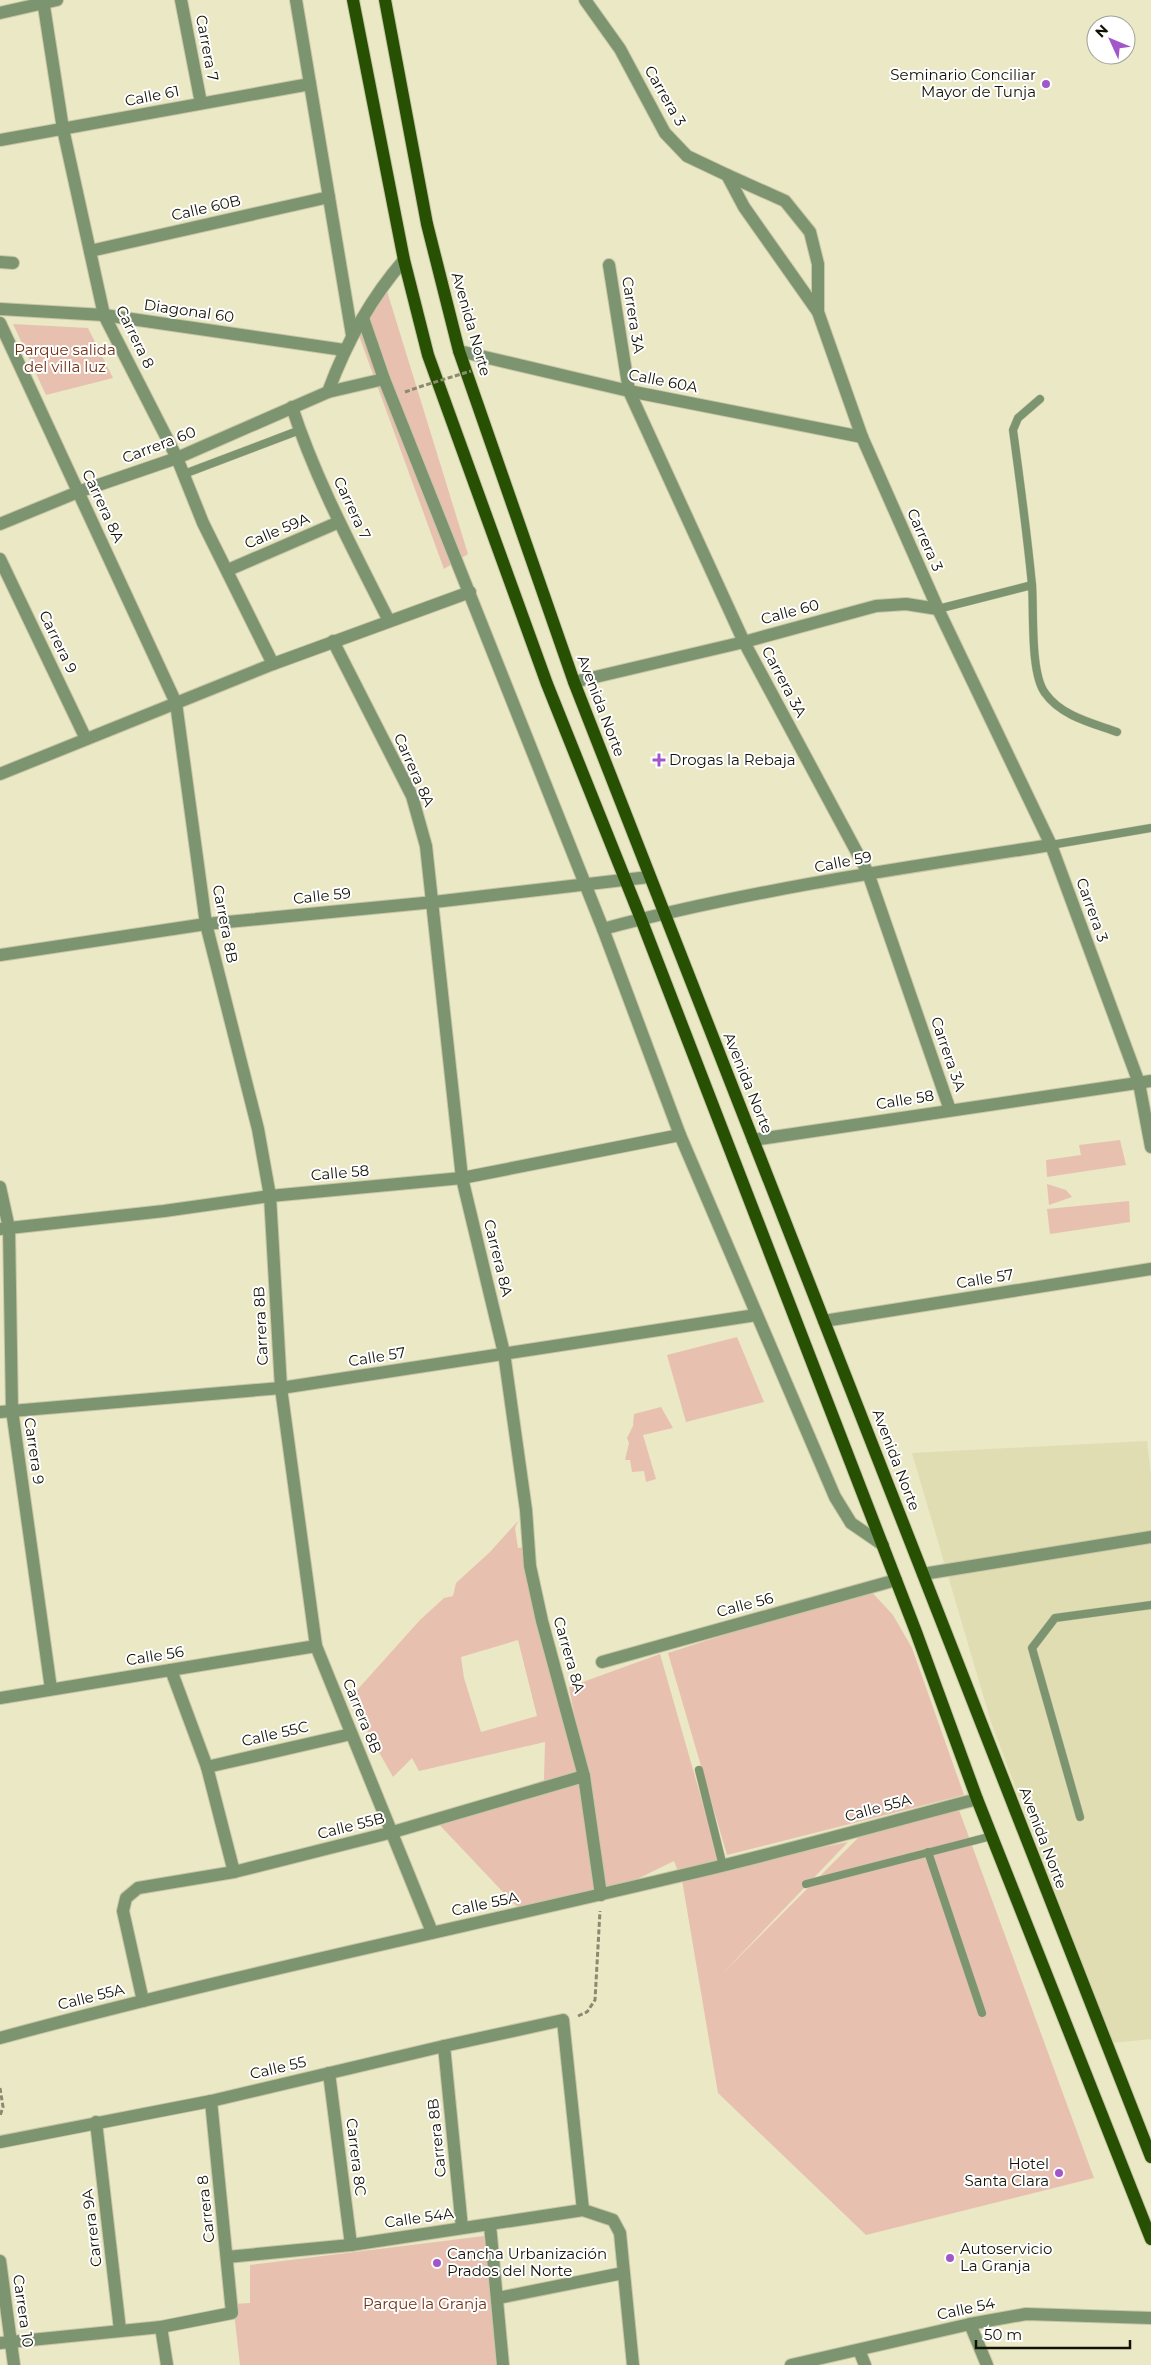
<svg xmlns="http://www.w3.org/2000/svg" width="1151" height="2365" font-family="Montserrat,sans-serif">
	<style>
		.built { fill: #e0ddb3 }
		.green { fill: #e8c0b0; fill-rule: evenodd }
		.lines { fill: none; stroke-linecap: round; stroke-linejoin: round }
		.lane-casing { stroke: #c8c6a6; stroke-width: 9 }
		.street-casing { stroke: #c8c6a6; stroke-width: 14 }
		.primary-casing { stroke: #c8c6a6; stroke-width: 14 }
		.path { stroke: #8b8a71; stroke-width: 3; stroke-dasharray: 5 2.5; stroke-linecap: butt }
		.lane { stroke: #7d9470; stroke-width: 8 }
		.street { stroke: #7d9470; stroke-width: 12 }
		.primary { stroke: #275002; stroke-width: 12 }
		.path-bridge { stroke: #8b8a71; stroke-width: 3; stroke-dasharray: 5 2.5; stroke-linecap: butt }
		.poi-dot { fill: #a156c9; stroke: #fff; stroke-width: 2 }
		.labels { text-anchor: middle; stroke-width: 4; stroke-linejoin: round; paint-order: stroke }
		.street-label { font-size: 15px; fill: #131206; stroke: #fff }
		.poi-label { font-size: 15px; fill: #131206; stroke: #fff; text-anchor: start }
		.park-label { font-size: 15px; fill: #723214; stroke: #fff }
	</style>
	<rect width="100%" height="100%" fill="#eae8c5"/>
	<path class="built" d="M1147,1441L1151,1475V2039L1112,2043L991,1722L912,1453Z"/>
	<g class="green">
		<path d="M386,288L468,554L444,569L358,333Z"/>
		<path d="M13,324L88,328L113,378L46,395Z"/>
		<path d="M1120,1140L1126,1165L1047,1177L1046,1160L1081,1155L1079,1145Z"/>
		<path d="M1047,1184L1066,1190L1072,1197L1049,1205Z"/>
		<path d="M1129,1201L1130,1222L1050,1234L1047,1209Z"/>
		<path d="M737,1337L764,1402L686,1422L667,1355Z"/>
		<path d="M661,1407L673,1428L643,1435L656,1479L646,1482L644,1471L632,1472L630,1460H625L629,1443L627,1438L633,1426L634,1414Z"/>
		<path d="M518,1521L515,1528L518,1548L525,1547L547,1665L553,1666L584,1766L569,1687L660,1654L720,1864L679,1874L674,1861L617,1889L521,1911L433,1818L544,1780L545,1742L419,1771L412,1758L393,1777L349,1699L420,1620L444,1598L453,1596L456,1583L490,1552ZM518,1640L537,1716L481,1732L464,1678L461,1657Z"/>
		<path d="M868,1588L893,1615L912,1648L964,1795L727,1855L668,1653Z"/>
		<path d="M959,1810L1094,2178L866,2235L718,2093L682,1880L723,1868L848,1842L722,1974L861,1835Z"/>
		<path d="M484,2236L499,2365H240L233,2304L250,2303V2265Z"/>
	</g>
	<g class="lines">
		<g class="lane-casing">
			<g id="lane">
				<path d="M1040,399L1018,418L1013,430C1020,481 1027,533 1032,585C1034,611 1030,673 1045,693C1061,716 1092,723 1117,732"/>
				<path d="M184,474L300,430"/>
				<path d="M938,609L1032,585"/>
				<path d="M1051,845L1151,828"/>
				<path d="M699,1770L723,1866"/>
				<path d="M1080,1817L1032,1648L1055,1618L1151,1605"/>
				<path d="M928,1852L982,2013"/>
				<path d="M806,1884L992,1836"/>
			</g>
		</g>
		<g class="street-casing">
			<g id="street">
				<path d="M43,0L63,129L104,315L177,458L203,523L273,664"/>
				<path d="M181,0L201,103"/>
				<path d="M296,0L352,335"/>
				<path d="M585,0L620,49L665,133L687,156L727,175L744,207L818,312L862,437L938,609L1051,845L1139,1083L1151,1147"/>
				<path d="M0,13L57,0"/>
				<path d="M0,140L310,84"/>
				<path d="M727,175L785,201L810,232L818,264V312"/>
				<path d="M90,251L329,197"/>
				<path d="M0,262L13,263"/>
				<path d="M609,265L629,391L744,642L868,873L950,1110"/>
				<path d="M0,309L104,315L344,350"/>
				<path d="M363,318L384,379L603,929L680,1135L835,1497L851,1523L883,1545"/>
				<path d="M0,323L176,703L206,924L258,1129L270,1196L281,1388L316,1646L432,1932"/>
				<path d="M459,351L629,391L862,437"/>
				<path d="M328,392L384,379"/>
				<path d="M292,407C316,481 354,551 389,621"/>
				<path d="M0,524L78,492L177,458L328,392C346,343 370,299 404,260"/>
				<path d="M0,559L86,739"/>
				<path d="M228,570L339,522"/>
				<path d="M333,641L412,796L426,846L462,1178L504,1353L526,1510L530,1566L542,1621L584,1776L601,1895"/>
				<path d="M574,682L744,642L876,606L906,604L938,609"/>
				<path d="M0,774L273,664L470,592"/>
				<path d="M603,929C750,890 901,868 1051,845"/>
				<path d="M0,955L206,924L434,902L649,877"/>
				<path d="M753,1140L1151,1081"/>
				<path d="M0,1187L9,1228L12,1410L51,1689"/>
				<path d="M0,1229L164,1211L270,1196L462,1178L680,1135"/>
				<path d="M824,1321L1151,1269"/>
				<path d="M0,1412L281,1388L756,1315"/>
				<path d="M923,1574L1151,1537"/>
				<path d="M602,1662L896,1580"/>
				<path d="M171,1670L207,1767L234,1872"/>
				<path d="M0,1698L316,1646"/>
				<path d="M207,1767L351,1734"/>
				<path d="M143,2001L123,1911L126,1898L138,1888L234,1872L393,1832L584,1776"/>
				<path d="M0,2038C224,1977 452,1930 679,1876C779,1853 878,1825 977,1799"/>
				<path d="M444,2046L462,2228"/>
				<path d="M329,2073L351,2245"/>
				<path d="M96,2122L120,2330"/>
				<path d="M0,2142L211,2101L444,2046L563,2020L583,2210"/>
				<path d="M490,2225L503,2365"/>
				<path d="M227,2257L351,2245L583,2210L613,2220L620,2233L633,2365"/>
				<path d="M0,2261L14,2365"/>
				<path d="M498,2298L623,2273"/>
				<path d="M970,2324L987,2365"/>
				<path d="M161,2327L167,2365"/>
				<path d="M0,2343L161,2327L232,2313L211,2101"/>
				<path d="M859,2350L865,2365"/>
				<path d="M791,2365L970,2324L1026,2314L1151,2318"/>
			</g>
		</g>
		<g class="primary-casing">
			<g id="primary">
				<path d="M353,0L404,260L428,355L547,684L641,919L916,1632L977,1799L1151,2239"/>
				<path d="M385,0L427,224L459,351L574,682L1151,2157"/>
			</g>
		</g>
		<g class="path">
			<path d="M405,392L419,387"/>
			<path d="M578,2016L587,2012L595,2000L600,1911"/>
			<path d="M0,2088L3,2107L0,2116"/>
		</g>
		<use href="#lane" class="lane"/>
		<use href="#street" class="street"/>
		<use href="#primary" class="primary"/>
		<path class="path-bridge" d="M419,387L471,371"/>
	</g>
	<g class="poi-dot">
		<circle cx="1046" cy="84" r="5"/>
		<path d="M656.5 752.5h5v5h5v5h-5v5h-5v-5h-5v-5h5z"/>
		<circle cx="1059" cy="2173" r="5"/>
		<circle cx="950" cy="2258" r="5"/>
		<circle cx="437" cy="2263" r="5"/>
	</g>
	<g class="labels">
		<g class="street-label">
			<text transform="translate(207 48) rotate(79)" y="5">Carrera 7</text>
			<text transform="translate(152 96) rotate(-11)" y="5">Calle 61</text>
			<text transform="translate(665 96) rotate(60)" y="5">Carrera 3</text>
			<text transform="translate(206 208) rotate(-13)" y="5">Calle 60B</text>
			<text transform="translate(189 311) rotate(8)" y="5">Diagonal 60</text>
			<text transform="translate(633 315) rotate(81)" y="5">Carrera 3A</text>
			<text transform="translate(471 324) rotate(74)" y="5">Avenida Norte</text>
			<text transform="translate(135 337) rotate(64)" y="5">Carrera 8</text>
			<text transform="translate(663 381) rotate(11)" y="5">Calle 60A</text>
			<text transform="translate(159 445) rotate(-21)" y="5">Carrera 60</text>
			<text transform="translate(103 506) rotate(65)" y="5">Carrera 8A</text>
			<text transform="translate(352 508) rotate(65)" y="5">Carrera 7</text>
			<text transform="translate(277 531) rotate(-23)" y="5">Calle 59A</text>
			<text transform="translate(925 540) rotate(66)" y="5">Carrera 3</text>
			<text transform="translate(790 612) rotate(-15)" y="5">Calle 60</text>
			<text transform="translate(58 642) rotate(64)" y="5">Carrera 9</text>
			<text transform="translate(784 682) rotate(62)" y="5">Carrera 3A</text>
			<text transform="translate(601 706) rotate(69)" y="5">Avenida Norte</text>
			<text transform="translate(414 770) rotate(66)" y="5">Carrera 8A</text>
			<text transform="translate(843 862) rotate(-11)" y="5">Calle 59</text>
			<text transform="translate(322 896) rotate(-6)" y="5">Calle 59</text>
			<text transform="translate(1092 910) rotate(70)" y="5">Carrera 3</text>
			<text transform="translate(225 924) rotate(79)" y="5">Carrera 8B</text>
			<text transform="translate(948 1054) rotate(71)" y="5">Carrera 3A</text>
			<text transform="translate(748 1083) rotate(68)" y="5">Avenida Norte</text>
			<text transform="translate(905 1100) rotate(-9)" y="5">Calle 58</text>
			<text transform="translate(340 1173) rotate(-5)" y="5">Calle 58</text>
			<text transform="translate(498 1258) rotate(76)" y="5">Carrera 8A</text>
			<text transform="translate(985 1279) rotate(-9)" y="5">Calle 57</text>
			<text transform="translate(261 1326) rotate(-93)" y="5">Carrera 8B</text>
			<text transform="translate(377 1357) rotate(-9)" y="5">Calle 57</text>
			<text transform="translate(34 1451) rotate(82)" y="5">Carrera 9</text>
			<text transform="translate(896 1460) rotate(69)" y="5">Avenida Norte</text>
			<text transform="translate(745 1605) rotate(-15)" y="5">Calle 56</text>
			<text transform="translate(569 1655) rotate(74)" y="5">Carrera 8A</text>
			<text transform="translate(155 1656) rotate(-9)" y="5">Calle 56</text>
			<text transform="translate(362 1716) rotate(68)" y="5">Carrera 8B</text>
			<text transform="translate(275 1734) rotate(-13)" y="5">Calle 55C</text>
			<text transform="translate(878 1808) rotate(-15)" y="5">Calle 55A</text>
			<text transform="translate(351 1826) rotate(-14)" y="5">Calle 55B</text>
			<text transform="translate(1043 1838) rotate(69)" y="5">Avenida Norte</text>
			<text transform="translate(485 1904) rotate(-12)" y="5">Calle 55A</text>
			<text transform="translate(91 1997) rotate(-14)" y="5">Calle 55A</text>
			<text transform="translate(278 2068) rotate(-13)" y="5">Calle 55</text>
			<text transform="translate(437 2138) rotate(-96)" y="5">Carrera 8B</text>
			<text transform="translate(356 2157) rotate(83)" y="5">Carrera 8C</text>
			<text transform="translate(206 2209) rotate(-96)" y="5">Carrera 8</text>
			<text transform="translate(419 2218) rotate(-8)" y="5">Calle 54A</text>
			<text transform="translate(92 2228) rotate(-97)" y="5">Carrera 9A</text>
			<text transform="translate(966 2309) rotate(-12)" y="5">Calle 54</text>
			<text transform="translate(23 2311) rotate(82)" y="5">Carrera 10</text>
		</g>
		<g class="poi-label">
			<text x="1036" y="80" text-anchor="end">Seminario Conciliar<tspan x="1036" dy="17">Mayor de Tunja</tspan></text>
			<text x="669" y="765">Drogas la Rebaja</text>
			<text x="1049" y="2169" text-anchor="end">Hotel<tspan x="1049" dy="17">Santa Clara</tspan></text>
			<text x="960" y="2254">Autoservicio<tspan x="960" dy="17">La Granja</tspan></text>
			<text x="447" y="2259">Cancha Urbanización<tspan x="447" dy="17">Prados del Norte</tspan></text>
		</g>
		<g class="park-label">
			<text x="65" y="355">Parque salida<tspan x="65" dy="17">del villa luz</tspan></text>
			<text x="425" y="2309">Parque la Granja</text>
		</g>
	</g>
	<g transform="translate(1111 40) rotate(314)"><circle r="24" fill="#ffffff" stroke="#a1a09b"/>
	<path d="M0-4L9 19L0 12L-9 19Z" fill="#a156c9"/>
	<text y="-8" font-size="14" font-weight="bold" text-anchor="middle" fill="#131206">N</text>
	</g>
	<path d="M976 2340v8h154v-8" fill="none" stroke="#131206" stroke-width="2.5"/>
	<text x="984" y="2340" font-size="15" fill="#131206" stroke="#ffffff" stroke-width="4" paint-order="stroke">50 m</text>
</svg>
